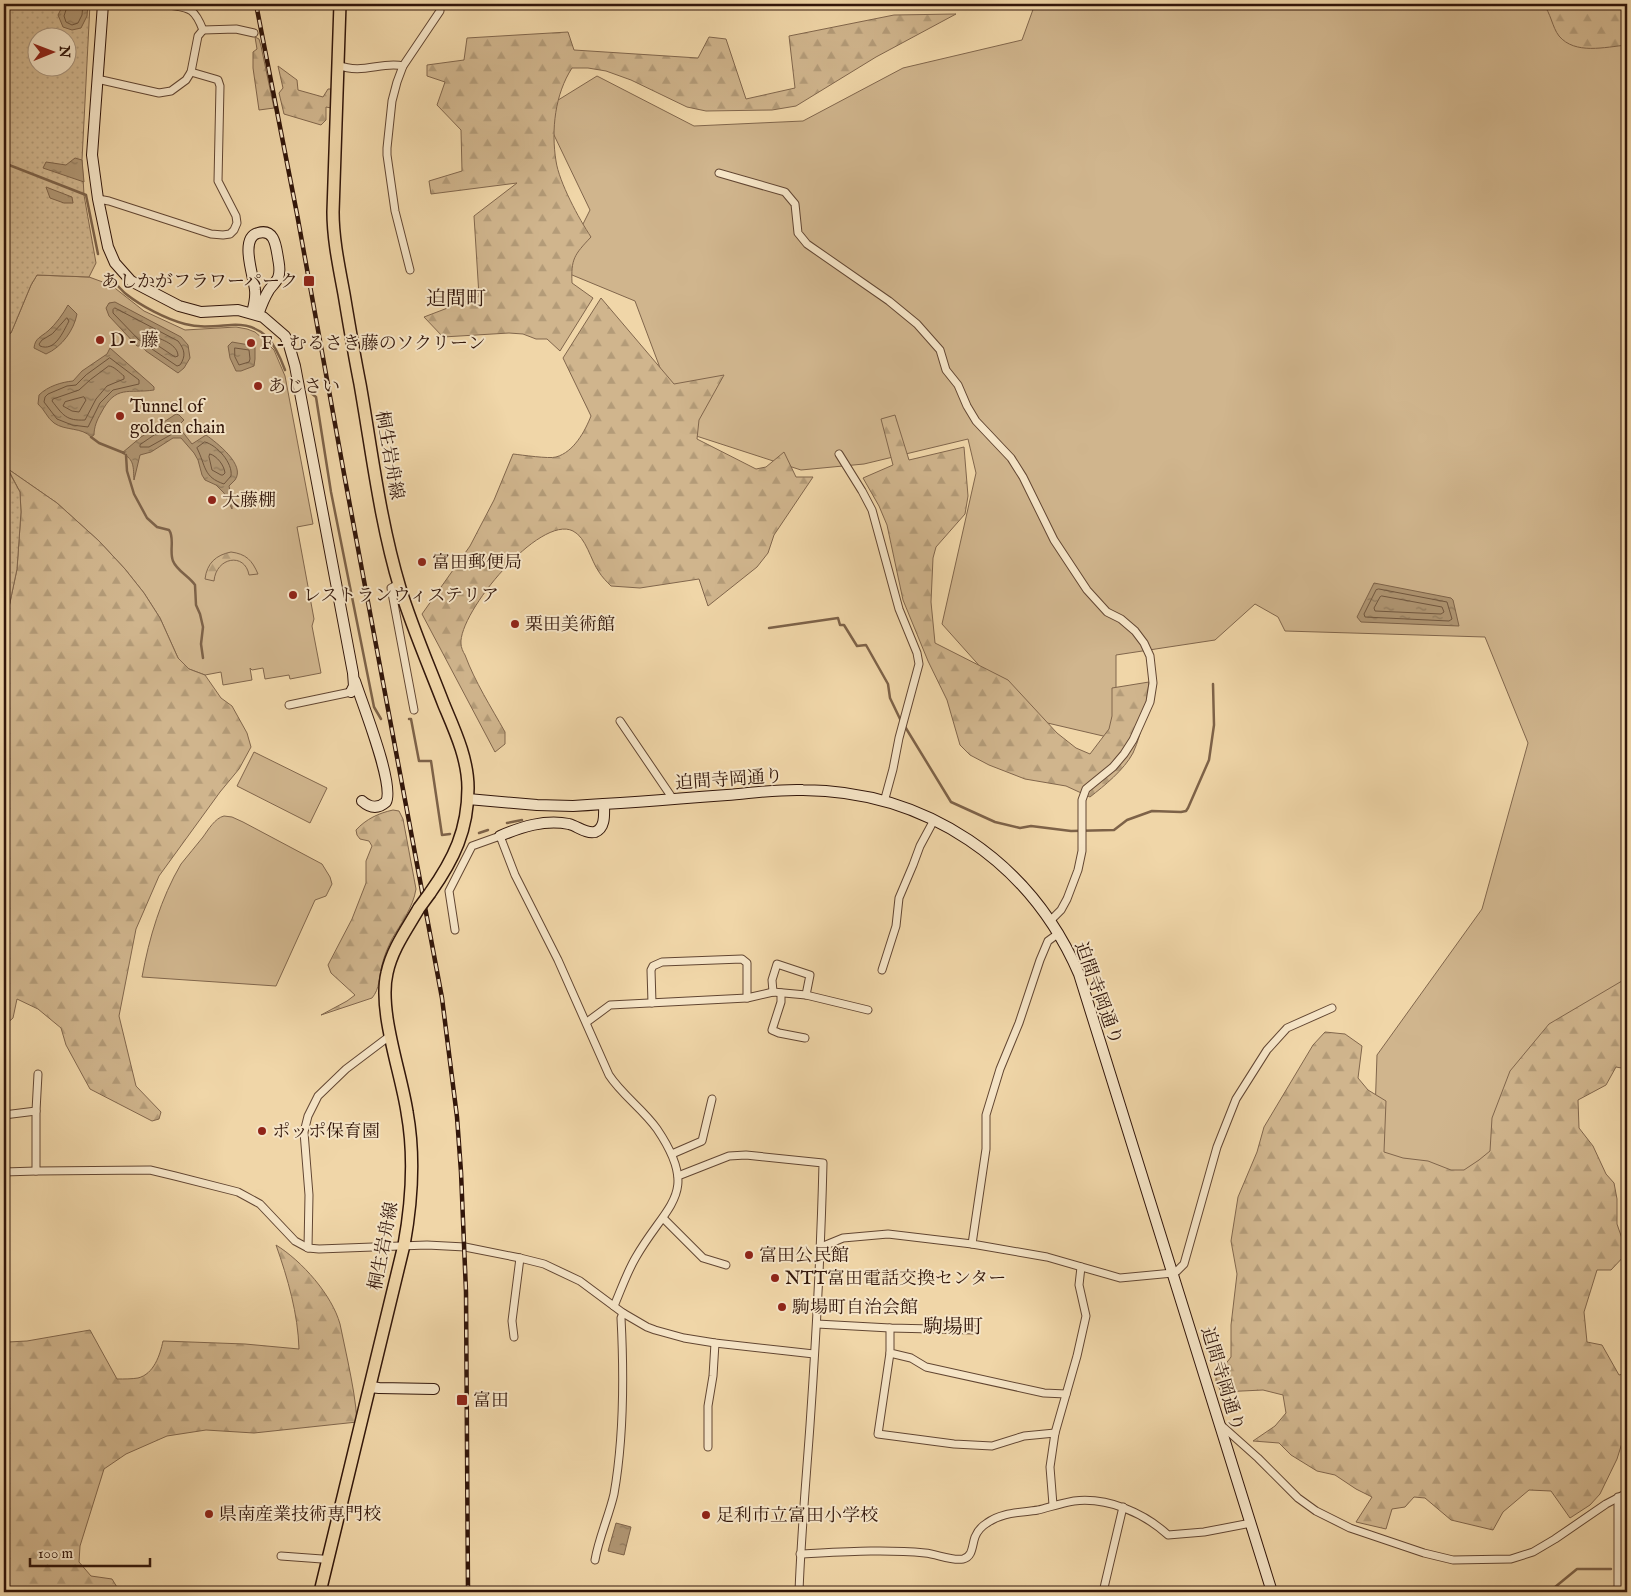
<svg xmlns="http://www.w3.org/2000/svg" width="1631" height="1596" font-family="'IM FELL English','Noto Serif JP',serif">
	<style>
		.green { fill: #d0b58d; stroke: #81664c }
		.forest { fill: url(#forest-firs); stroke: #81664c }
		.park { fill: url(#park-dots); stroke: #81664c; fill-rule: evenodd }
		.water { fill: url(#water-ripples); stroke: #7d6248 }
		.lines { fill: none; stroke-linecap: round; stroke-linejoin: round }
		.shore { stroke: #70563e; stroke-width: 1 }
		.stream { stroke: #7d6248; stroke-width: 2.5 }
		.street-casing { stroke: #624632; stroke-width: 9 }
		.secondary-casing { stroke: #32160a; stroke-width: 12 }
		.primary-casing { stroke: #32160a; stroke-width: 14 }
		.street { stroke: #f5e4c6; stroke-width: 7 }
		.secondary { stroke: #f5e4c6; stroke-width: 10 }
		.primary { stroke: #f0d6a8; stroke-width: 11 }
		.rail-casing { stroke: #32160a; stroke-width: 4.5 }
		.rail { stroke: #f5e4c6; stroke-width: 2.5; stroke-dasharray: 8; stroke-linecap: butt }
		.primary-bridge-casing { stroke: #32160a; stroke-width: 14; stroke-linecap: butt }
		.primary-bridge { stroke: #f0d6a8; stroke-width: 11 }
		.poi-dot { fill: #8f2418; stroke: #f5e4c6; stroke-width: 2 }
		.labels { text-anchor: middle; stroke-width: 4; stroke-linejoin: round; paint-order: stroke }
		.poi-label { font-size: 18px; fill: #32160a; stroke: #f5e4c6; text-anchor: start }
		.street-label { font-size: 18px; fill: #32160a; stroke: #f5e4c6 }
		.quarter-label { font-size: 20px; fill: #32160a; stroke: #f5e4c6 }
	</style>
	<defs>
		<pattern id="forest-firs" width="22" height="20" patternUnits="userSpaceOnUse" patternTransform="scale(1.25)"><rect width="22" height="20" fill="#d0b58d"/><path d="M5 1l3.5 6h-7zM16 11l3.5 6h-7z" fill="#b39b78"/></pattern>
		<pattern id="park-dots" width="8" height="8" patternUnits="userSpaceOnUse" patternTransform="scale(1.25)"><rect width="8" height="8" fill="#d0b58d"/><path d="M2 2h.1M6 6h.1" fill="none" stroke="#b39b78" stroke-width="1.8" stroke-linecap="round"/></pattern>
		<pattern id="water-ripples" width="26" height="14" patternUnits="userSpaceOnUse" patternTransform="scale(1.25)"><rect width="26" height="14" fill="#af9572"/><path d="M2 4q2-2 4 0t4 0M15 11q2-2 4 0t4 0" fill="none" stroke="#8f795c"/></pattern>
	</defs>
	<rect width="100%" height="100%" fill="#f0d6a8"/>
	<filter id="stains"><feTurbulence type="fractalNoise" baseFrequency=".004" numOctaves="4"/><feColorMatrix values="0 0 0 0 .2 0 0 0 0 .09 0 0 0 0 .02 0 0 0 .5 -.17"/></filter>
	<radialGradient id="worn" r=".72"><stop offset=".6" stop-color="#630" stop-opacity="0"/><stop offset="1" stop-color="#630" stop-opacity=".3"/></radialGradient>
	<g class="green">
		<path d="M1035,4H1604L1627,16V1040L1576,1068L1524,1208L1373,1170L1377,1055L1482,909L1528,743L1485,637L1285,631L1278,617L1255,604L1215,640L1116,655V739L1026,718L942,624L976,473L968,439L864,464L801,470L684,432L635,301L560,270L590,210L542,110L597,76L694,126L803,121L903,68L1022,40Z"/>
		<path d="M37,275L89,277L111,285L144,311L185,330L236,327L247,329L255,332L262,338L274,350L285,376L313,524L297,527L314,619L312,626L321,673L290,679L289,675L265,679L263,668L252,670L250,668L252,680L223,685L221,672L205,675L189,669L178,658L160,618L144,593L125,569L99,541L57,503L8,469L4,463V334L11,333L31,285Z"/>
		<path d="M254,752L327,788L310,823L237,786Z"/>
		<path d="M224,816L232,817L243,822L322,864L330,877L332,884L326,896L315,900L276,986L142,977C149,938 161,898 181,864C188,855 196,846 203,837C208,830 215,818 224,816Z"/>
	</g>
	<g class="forest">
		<path d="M1543,4H1627V45C1605,47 1575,55 1559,36C1552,27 1551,13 1543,4Z"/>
		<path d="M956,14L876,57L796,106L772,110L706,111L687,107L631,80L606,71L588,68H572C555,94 551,130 556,161C559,182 579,219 591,237C574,255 571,259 572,283L593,298L560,351L547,339H536L523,334L509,333L443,337L424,317L479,296L474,216L517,183L431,194L429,181L462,171L461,130L437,105L445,82L427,76V65L464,60L467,38L568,32L574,50L698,58L709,37L726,39L746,99L795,88L789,36L894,15Z"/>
		<path d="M255,37L259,39L261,46L274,108L259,110L253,68V52L257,49Z"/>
		<path d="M278,66L297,80L298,90L323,97L328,89H331V108L326,107V120L321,125L284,114L279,93L283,88Z"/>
		<path d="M601,298L674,384L724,375L699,420L697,439L756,469L766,467L784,452L796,477H813L774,535L768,553L757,567L708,606L699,579L640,588L611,586C607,582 602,577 599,572C591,561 586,537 573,531C540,514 458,613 461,644C461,647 463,652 465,655C475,682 491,707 505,732V744L495,752L422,614L470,546L494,500L513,454C522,455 549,459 556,457C574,452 585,431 591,416L563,358Z"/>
		<path d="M895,415L909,460L964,447L968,496L965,514L936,547L933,558L931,602L935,643L1008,680L1057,733L1076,748L1090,754L1109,729L1112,716V688L1149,682C1146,706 1143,731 1133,753C1124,770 1104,786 1090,797L1066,786L1025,779L989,765L970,755L960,745L947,700L928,661L903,600L887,525L879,506L863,478L893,465L881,419Z"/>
		<path d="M8,469L57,503L99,541L125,569L144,593L160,618L178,658L189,669L205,675L221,698L232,706L247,733L251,747L239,769L220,792L159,876L136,929L119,1016L136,1086L161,1112L159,1119L152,1121L90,1089L66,1045L61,1028L38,1009L17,999L13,1018L4,1026V631L17,569L21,512L20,492Z"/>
		<path d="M231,552C246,554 252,560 258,574L249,575C245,552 216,557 214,581L205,579C207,563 216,555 231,552Z"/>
		<path d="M393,810L399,811L403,819L416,889C413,908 401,923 392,939C388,947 384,956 382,965C379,976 380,989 372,998L321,1015L347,1001L355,995L331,973L328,965L352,919L366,883V861L372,846L369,841L360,839L357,835L356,830C366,819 379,813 393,810Z"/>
		<path d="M1627,978V1069L1616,1067L1606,1085L1578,1100L1579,1128L1593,1146L1606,1174L1614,1183L1617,1199V1224L1627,1253L1611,1270H1597L1584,1312L1587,1342L1602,1345L1619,1375L1627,1373V1431L1622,1443L1617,1459L1600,1494L1590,1505L1570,1518L1551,1491L1529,1490L1503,1512L1493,1530L1451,1520L1425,1498L1414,1497L1405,1507L1392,1509L1386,1529L1356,1522L1372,1497L1356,1489L1335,1475L1317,1471L1291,1455L1279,1443L1253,1441L1275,1426L1286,1413L1283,1395L1263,1390L1221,1392L1216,1381V1371L1224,1366L1231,1357V1325L1237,1274L1231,1241L1238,1197L1257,1152L1264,1127L1313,1045L1325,1032L1345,1034L1362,1046L1358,1078L1368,1090L1386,1101L1384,1152L1403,1158L1428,1161L1451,1170H1464L1479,1160L1490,1151L1492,1118L1510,1071L1549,1024Z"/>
		<path d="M276,1245C302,1261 332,1295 340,1324C343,1337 345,1349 348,1362C352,1382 356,1402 357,1422L254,1433L206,1430L167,1436L126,1454L104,1469L80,1546L79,1562L91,1576L112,1579L120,1592H4V1335L8,1342L27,1341L90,1330L117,1379C124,1379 132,1379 138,1378C154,1374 160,1355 163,1341L245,1344L299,1349C298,1314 288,1279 276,1245Z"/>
	</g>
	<g class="park">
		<path d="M4,4H90L82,160L84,195L96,263L89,277L37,275L31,285L11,333L4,334ZM38,38H68V68H38Z"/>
		<path d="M4,463L20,492L21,512L17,569L4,631Z"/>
	</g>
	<g class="water">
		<path d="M62,4H88L87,16L81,28L72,30L63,27L58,15L63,5Z"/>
		<path d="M75,158L82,160L84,182L43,168L46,162L66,165Z"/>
		<path d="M46,187L72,197L73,203H64L50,198Z"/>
		<path d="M115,302L181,337L188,345L190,358L184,368L178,373L146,351L142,346H137L109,316L106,308L109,303Z"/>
		<path d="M68,305L77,314C74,330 62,347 46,354L34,348C35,338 41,337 48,331C56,324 63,314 68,305Z"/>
		<path d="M232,342L255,346V359L254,366L241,371H236L230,358L228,346Z"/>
		<path d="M110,348L152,385L154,387V390C128,394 116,384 101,413C97,420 94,427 94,435L91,437C82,427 65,431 54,423C47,418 45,410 38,404L39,395C48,386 62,382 73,381L82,371L107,354Z"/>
		<path d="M176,414L179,415L184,420L178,426L192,444L206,435C217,443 246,465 235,480C233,482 231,484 229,486L232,500V509L224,493L216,485L205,480L202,475L198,460L194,453L181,438H173L151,452L140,455L134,480C133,467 135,460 122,453L141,437Z"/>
		<path d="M1374,583L1451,598L1453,600L1459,626L1361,622L1357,617Z"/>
		<path d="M616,1523L631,1527L624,1555L608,1551Z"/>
	</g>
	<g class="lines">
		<g class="shore">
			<path d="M68,4L64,16L66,22L72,25L78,23L82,15L83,4"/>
			<path d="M115,308L178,341C185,350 186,356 180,365L177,366L149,347L145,342L139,340L113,313V310Z"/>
			<path d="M67,318L69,321C63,332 55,352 40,346L39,344L42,340L52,334Z"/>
			<path d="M152,336C162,339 178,345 178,356L175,357L154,343L151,339Z"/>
			<path d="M235,348L249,350L250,359L249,362L239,365L235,357Z"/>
			<path d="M110,358L139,380V384L113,390L100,403L88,427L72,425L57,419L44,402L45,397L48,394L67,386L76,385L86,375Z"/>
			<path d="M109,366C114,366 120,373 124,376V379L107,386L96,399L85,420C66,421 63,415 52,401L53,399L79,390L90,380Z"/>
			<path d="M84,397L86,400L79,412L72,411L63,406L65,402Z"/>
			<path d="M171,424L175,430L174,433L149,447H140V445Z"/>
			<path d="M205,442C217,445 233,463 231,476L224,484C203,477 206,466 197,448Z"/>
			<path d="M210,454C217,456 224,465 225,473L223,475H221L212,470L209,457Z"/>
			<path d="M1379,589L1447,602L1452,619L1449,621L1365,617L1364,614L1376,590Z"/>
			<path d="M1382,596L1442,607L1444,612L1441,614L1375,611L1374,608L1380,597Z"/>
		</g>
		<g class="stream">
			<path d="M4,163L86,195L98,254"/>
			<path d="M110,278C116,283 120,289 126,294C141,306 166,319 185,324C200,328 215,326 231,325C264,323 275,343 285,370"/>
			<path d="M4,350L6,349"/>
			<path d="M311,393L316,397L331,492L374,707L381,719"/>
			<path d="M91,437L99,443L124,453"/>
			<path d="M126,455L127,471L134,494L147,518L157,527L169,530C175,538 169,551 173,561C177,571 189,576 195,585L196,605L200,614L203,627L201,644L203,658"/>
			<path d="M769,628L838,618L840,625H844L857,646L866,645L888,684L890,698L901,721"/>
			<path d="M409,719H411L419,761H431L442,835L450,834"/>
			<path d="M904,725L951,802L995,822L1020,828L1031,826L1071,831L1114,830L1127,820L1152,811L1181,812L1186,811L1188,808L1209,760L1214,725L1213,684"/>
			<path d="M507,823L522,820"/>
			<path d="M479,833L488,830"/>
			<path d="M1624,1568H1627"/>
			<path d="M1549,1592L1577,1569H1611"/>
		</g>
		<g class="street-casing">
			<g id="street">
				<path d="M164,4C187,9 193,4 203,30"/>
				<path d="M203,30L236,29L254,33"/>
				<path d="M338,65C362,75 382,61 403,66"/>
				<path d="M97,79L159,93L171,91L186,80L191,72L198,36L203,30"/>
				<path d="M719,173L785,192L795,204L798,233L807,244L889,301L917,324L940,350L946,370L958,385L967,406L976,421L1011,458L1023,477L1054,540L1087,590L1107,612L1121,619L1135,631L1144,643L1150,656L1153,683L1150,702L1133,740L1124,754L1113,767L1086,789L1082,800V851L1078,870L1067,899L1061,910L1051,920"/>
				<path d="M98,199L109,201L211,234L223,235L230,234L234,230L237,223L236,216L218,181L220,86L218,80L215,79L191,72"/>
				<path d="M410,270L395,211L387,155V148L392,101L397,82L403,66L440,11V4"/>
				<path d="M839,454L862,491L872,510L899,609L917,653L919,664L899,738L893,769L884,802"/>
				<path d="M399,584L391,588L392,593L414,710"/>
				<path d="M289,705L351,692"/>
				<path d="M620,721L673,799"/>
				<path d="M455,930L449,891L472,846L500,836L515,875L558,960L609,1075C622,1095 643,1109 657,1129C701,1194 667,1203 636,1257C627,1272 621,1290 614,1306"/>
				<path d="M1059,933L1048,941L1040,960L1019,1023L1000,1069L986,1115V1149L972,1244L1047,1257L1120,1278L1173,1273L1177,1271L1184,1264L1217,1147L1236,1099L1267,1050L1287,1028L1332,1008"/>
				<path d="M882,970L896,926L899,898L913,865L920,846L934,820"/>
				<path d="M773,992L772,980L777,964L810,975L806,995"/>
				<path d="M781,993V1002L772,1030L779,1033L805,1038"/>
				<path d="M652,1003L651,970L653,966L662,962L742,959L747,963V998"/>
				<path d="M587,1022L610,1005L747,998L773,992L806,995L868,1010"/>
				<path d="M4,1115L36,1111"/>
				<path d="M672,1154L702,1141L712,1099"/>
				<path d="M36,1171V1111L38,1074"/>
				<path d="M4,1172L36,1171L150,1170L175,1176L238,1192L260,1204L295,1241L308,1248L319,1249L427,1245L465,1247L520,1258L544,1264L580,1281L623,1313L647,1327L655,1330L684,1338L715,1343L814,1354"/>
				<path d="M678,1176L729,1156L746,1155L823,1163C821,1250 816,1338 810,1425C806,1481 801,1536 799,1592"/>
				<path d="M663,1218L703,1258L726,1265"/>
				<path d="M821,1247L843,1238L888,1234L972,1244"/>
				<path d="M308,1248L309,1195L304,1132L308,1116L318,1096L346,1069L391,1035"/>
				<path d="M817,1324L890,1328L976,1330"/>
				<path d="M890,1328V1353L911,1358L926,1367L1044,1393L1066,1394"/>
				<path d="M514,1337L512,1321L520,1258"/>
				<path d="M890,1353L878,1434L954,1444L992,1446L1024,1436L1055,1433"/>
				<path d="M1221,1425L1258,1458L1298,1498L1316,1511L1350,1528L1424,1553L1453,1560L1511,1559L1533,1552L1555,1539L1606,1504L1627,1493"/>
				<path d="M708,1447V1406L713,1376L715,1343"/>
				<path d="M1053,1505L1050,1467L1055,1433L1077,1356L1086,1316L1079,1285L1081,1267"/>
				<path d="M800,1554C842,1552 884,1549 925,1553C937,1554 951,1561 963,1559C973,1557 972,1545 975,1537C977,1532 982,1526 987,1523C1002,1512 1020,1513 1038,1510C1050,1507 1062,1503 1074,1501C1108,1497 1144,1513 1168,1535L1204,1532L1251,1523"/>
				<path d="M281,1556L322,1559L328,1561"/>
				<path d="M595,1560C599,1537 609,1516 614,1494C624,1437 624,1375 621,1318L623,1313"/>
				<path d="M1103,1592L1123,1507"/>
				<path d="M1618,1592V1497"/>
			</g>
		</g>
		<g class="secondary-casing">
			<g id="secondary">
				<path d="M103,4L92,155L98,199L108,247L115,263L131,281L179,306L201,312L238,310L263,317L285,336L289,345L295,366L353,673L354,686L351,692"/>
				<path d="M252,313C254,305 256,298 255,290C254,277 239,238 258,233C275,228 276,247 278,258C279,265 281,271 278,278C276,282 272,286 269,290C264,298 261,306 258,315"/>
				<path d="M355,681C362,703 395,785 386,802C378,809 370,808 362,801"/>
				<path d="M468,799L537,805L573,806C624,803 676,799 727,795C752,793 778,789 803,790C926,791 1030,861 1079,974L1272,1592"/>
				<path d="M500,836C521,827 545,819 569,824C577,826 586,834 595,832C606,828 604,813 604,804"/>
				<path d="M370,1387L379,1388L434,1389"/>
			</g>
		</g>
		<g class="primary-casing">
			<g id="primary">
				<path d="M340,4L333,212C333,239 339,267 344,294C349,324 354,354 360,384C372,452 380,522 400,588C412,627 429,666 444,705C455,731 468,759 468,788C468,830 454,859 430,893"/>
				<path d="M320,1592L404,1245C412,1201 415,1156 407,1112C401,1072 378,1011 387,973C392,949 407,929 419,908"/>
			</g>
		</g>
		<use href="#street" class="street"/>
		<use href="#secondary" class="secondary"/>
		<use href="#primary" class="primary"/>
		<g class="rail-casing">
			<path id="rail" d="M256,4L297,214L345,479L442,998L457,1117L461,1172L466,1292L468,1592"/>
		</g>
		<use href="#rail" class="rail"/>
		<g class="primary-bridge-casing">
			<path id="primary-bridge" d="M419,908L430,893"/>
		</g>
		<use href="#primary-bridge" class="primary-bridge"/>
	</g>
	<g class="poi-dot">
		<rect x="303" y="275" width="12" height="12" rx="2.5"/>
		<circle cx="100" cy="340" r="5"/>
		<circle cx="251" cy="343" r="5"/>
		<circle cx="258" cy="386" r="5"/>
		<circle cx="120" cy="416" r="5"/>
		<circle cx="212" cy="500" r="5"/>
		<circle cx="422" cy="562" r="5"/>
		<circle cx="293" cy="595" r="5"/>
		<circle cx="515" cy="624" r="5"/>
		<circle cx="262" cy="1131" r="5"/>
		<circle cx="749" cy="1255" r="5"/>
		<circle cx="775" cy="1278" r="5"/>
		<circle cx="782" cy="1307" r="5"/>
		<rect x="456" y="1394" width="12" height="12" rx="2.5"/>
		<circle cx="209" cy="1514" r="5"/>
		<circle cx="706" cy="1515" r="5"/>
	</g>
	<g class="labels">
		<g class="poi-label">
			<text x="298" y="287" text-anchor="end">あしかがフラワーパーク</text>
			<text x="110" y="346">D - 藤</text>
			<text x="261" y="349">F - むるさき藤のソクリーン</text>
			<text x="268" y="392">あじさい</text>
			<text x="130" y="412">Tunnel of<tspan x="130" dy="21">golden chain</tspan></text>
			<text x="222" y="506">大藤棚</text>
			<text x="432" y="568">富田郵便局</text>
			<text x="303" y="601">レストランウィステリア</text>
			<text x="525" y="630">栗田美術館</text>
			<text x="272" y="1137">ポッポ保育園</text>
			<text x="759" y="1261">富田公民館</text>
			<text x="785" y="1284">NTT富田電話交換センター</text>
			<text x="792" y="1313">駒場町自治会館</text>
			<text x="473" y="1406">富田</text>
			<text x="219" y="1520">県南産業技術専門校</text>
			<text x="716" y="1521">足利市立富田小学校</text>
		</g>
		<g class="street-label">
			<text transform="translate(390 455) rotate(80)" y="6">桐生岩舟線</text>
			<text transform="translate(729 779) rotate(-4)" y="6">迫間寺岡通り</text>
			<text transform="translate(1099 993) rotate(70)" y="6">迫間寺岡通り</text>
			<text transform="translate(383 1246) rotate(-79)" y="6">桐生岩舟線</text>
			<text transform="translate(1223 1379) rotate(73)" y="6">迫間寺岡通り</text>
		</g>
		<g class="quarter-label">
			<text x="456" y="305">迫間町</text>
			<text x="953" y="1333">駒場町</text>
		</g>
	</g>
	<rect width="1631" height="1596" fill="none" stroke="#f0d6a8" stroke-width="20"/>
	<rect x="5" y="5" width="1621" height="1586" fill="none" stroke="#32160a" stroke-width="2.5"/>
	<rect x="10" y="10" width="1611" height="1576" fill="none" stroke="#32160a"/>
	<g transform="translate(52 52) rotate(89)"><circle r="24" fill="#f5e4c6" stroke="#a7927b"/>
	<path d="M0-4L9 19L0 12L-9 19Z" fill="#8f2418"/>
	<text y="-8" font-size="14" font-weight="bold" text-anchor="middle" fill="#32160a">N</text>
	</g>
	<path d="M30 1558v8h120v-8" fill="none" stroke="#32160a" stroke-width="2.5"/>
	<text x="38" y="1558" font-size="15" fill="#32160a" stroke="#f5e4c6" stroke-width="4" paint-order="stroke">100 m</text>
	<rect width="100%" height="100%" filter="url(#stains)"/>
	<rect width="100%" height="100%" fill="url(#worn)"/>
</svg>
